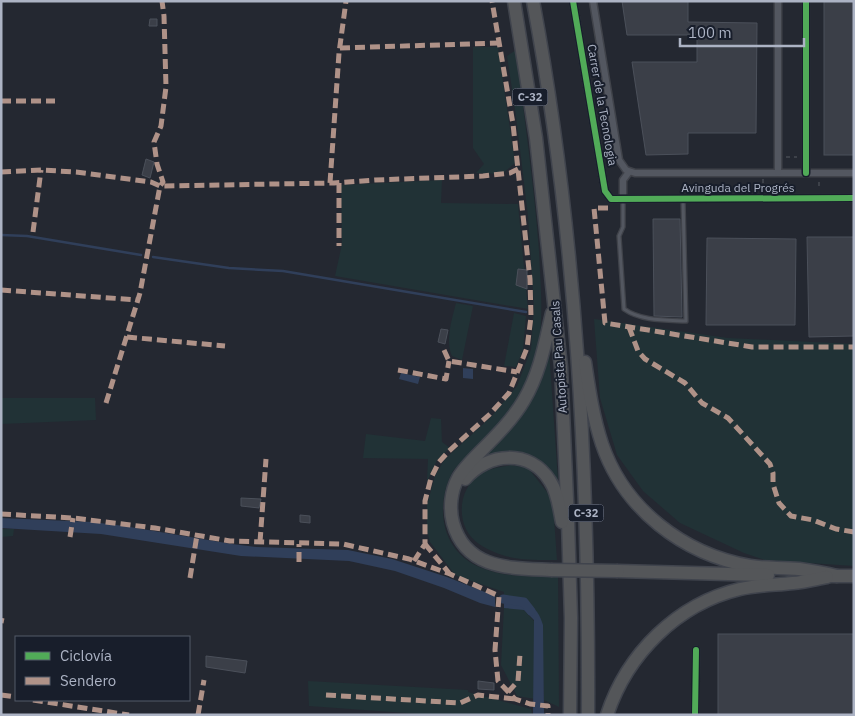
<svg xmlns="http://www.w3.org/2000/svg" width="855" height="716" font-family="'IBM Plex Sans',sans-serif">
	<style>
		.green { fill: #213236 }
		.water { fill: #303f5a }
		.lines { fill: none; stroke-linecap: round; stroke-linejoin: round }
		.stream { stroke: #303f5a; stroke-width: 2.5 }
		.canal { stroke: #303f5a; stroke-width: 9 }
		.building { fill: #3b3f48; stroke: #4b505a }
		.lane-casing { stroke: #40434a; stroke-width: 5.5 }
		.street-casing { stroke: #40434a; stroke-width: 9 }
		.highway-casing { stroke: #40444d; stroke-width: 15 }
		.path { stroke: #565b62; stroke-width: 1; stroke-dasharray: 4 4; stroke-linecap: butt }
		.lane { stroke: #535760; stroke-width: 3 }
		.street { stroke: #535760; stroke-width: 6 }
		.highway { stroke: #545659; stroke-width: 12 }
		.highway-bridge-casing { stroke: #40444d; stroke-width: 15; stroke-linecap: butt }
		.highway-bridge { stroke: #545659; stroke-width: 12 }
		.quiet { stroke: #af9288; stroke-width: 5; stroke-dasharray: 10 5; stroke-linecap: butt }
		.cycleway-casing { stroke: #181e2b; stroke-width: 9 }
		.cycleway { stroke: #51ab58; stroke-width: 6 }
		.labels { text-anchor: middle; stroke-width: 4; stroke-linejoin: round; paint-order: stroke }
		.shield { fill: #181e2b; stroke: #808696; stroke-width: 1 }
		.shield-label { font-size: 11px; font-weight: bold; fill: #acb3c4 }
		.street-label { font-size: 12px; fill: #acb3c4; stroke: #181e2b }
	</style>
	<rect width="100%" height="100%" fill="#242831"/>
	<g class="green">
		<path d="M473,47H498L515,163L502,174L476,173L484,164L473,148Z"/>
		<path d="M516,50C524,117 534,183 539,251C541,296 547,343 526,385C509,419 477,443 453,471C434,507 441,552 482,568C506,578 532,576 558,576L559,707L544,700L541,624L534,609L504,605V592L457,576L452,571L430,542L427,531V505L435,476L444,460L491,417L517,386L531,349L534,307L528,216L516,116L507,56Z"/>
		<path d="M442,180L441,203L518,204L528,309L335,276L342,244L341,185Z"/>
		<path d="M456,303L473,306L462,360L452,356C445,340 452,319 456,303Z"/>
		<path d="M514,313L526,316L523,350L516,367L504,366Z"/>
		<path d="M594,319L728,338L854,344V566L765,560L744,553L680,523L643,491L617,455L600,398Z"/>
		<path d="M549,350L558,480L546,466L522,454L482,458C504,436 528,412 539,383C544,373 546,361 549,350Z"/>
		<path d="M1,398H95L96,420L1,424Z"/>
		<path d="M431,418L441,419L442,442L450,448L437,460L427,482L428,459L363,458L366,434L425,441Z"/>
		<path d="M511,465L528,468L547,492L553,504L557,560C528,560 505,561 479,544C455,528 456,488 482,473C491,468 501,467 511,465Z"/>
		<path d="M1,529H14L13,536L1,537Z"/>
		<path d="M504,607L522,608L534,621L535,699L517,696L501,665Z"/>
		<path d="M308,681L468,690V692L531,709L532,714L433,715L309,706Z"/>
	</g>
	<g class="water">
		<path d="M463,368L473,369V379L463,378Z"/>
		<path d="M401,373L420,377L418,384L399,379Z"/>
		<path d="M1,518L92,522L124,526L232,544L257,547L348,550L392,559L447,577L495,596V607L480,603L444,588L395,571L349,561L241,556L101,534L1,528Z"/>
		<path d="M504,597C524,602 537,603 543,625L544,715H533L534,620L524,610L504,608Z"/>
	</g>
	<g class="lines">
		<g class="stream">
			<path d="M1,235L27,236L141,255"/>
			<path d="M153,257L229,268L283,271L526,312"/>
		</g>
		<path class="canal" d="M503,599L524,602L531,611"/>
	</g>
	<g class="building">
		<path d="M622,1H688V22L757,23L756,133H688V154L646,155L632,62H697V35H627Z"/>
		<rect x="824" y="1" width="30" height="154"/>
		<path d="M150,19H157V26H149Z"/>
		<path d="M146,159L154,162L150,178L142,175Z"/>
		<path d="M653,219H680L682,317L654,316Z"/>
		<path d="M807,237H854V336L809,337Z"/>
		<path d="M707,238L796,239L795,325H706Z"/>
		<path d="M518,269L527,270V289L516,285Z"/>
		<path d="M441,329L448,330L445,344L438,342Z"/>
		<path d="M241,498L261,499L259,508L241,506Z"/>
		<path d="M300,515L310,516V523L300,522Z"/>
		<rect x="718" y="634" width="136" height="81"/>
		<path d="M206,656L247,661L245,673L206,667Z"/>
		<path d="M478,681L494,683V690L478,689Z"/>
	</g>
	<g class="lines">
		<g class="lane-casing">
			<path id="lane" d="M623,200V227L619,236L624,309C641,321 665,320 686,321L683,200"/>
		</g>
		<g class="street-casing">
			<g id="street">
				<path d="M573,1L605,191L611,199L854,198"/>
				<path d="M593,1L619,160L626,170L635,173H854"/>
				<path d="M778,172V1"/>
				<path d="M806,173V1"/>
				<path d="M623,199V180L629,172"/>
				<path d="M695,715L696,650"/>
			</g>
		</g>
		<g class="highway-casing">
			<g id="highway">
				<path d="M514,1L536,138L561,367L568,522L571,618L570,715"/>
				<path d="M533,1C577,236 589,476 588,715"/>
				<path d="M585,362C589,389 593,417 602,444C624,509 683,554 750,566C766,569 783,567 799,569C812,571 824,573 837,576"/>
				<path d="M465,479C488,452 530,449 550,481C558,493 559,508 562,522"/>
				<path d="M551,570C511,568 466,570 453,523C449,508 451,491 458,478C463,469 472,460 480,452C496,436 513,419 524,400C540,373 545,343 552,313"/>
				<path d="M618,571L768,575"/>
				<path d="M828,576H854"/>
				<path d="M607,715C627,654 677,604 740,589C758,585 775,585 793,583C804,582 816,579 827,577"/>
			</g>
		</g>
		<g class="path">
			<path d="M786,157H797"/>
			<path d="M763,179V190"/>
			<path d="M819,182V190"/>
		</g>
		<use href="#lane" class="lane"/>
		<use href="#street" class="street"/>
		<use href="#highway" class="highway"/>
		<g class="highway-bridge-casing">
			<path id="highway-bridge" d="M551,570L618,571"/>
		</g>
		<use href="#highway-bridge" class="highway-bridge"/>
		<g class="quiet">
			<path d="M340,48L500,43"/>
			<path d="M1,101H55"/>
			<path d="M1,172L41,170L76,172L151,182L160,186L334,183L375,180L483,176L510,173L518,169"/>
			<path d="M330,183L339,53L346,1"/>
			<path d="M339,183V246"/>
			<path d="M608,208H594L605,323L752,347H854"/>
			<path d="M33,232L41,170"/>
			<path d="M1,290L138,300"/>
			<path d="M629,327L638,351L645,359L685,383L702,403L728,418L770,464L773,473V484L779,503L791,516L813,520L836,529L854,532"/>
			<path d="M127,337L225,346"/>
			<path d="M444,350L449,361L517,372"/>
			<path d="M398,370L446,379L449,361"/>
			<path d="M106,403L140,293L160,186L163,182L157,164L154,142L161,126L166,87L164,16L162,1"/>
			<path d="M1,514L73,518L155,528L230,541L343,544L409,559L450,574L499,596L495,650L498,681L515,699L530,704L548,706V715"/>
			<path d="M70,537L73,518"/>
			<path d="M260,542L266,459"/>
			<path d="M425,544L449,573"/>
			<path d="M414,561L425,544V501L431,478L439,462L449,451L490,414L509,393L527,348L531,317L530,279L513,124L492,1"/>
			<path d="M299,562V544"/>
			<path d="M190,578L197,535"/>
			<path d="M1,623L2,618"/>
			<path d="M508,692L518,681L520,654"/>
			<path d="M1,695L16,697"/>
			<path d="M326,695L460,703L478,695L515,699"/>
			<path d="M33,700L129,715"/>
			<path d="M198,715L204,680"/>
		</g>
		<g class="cycleway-casing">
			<g id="cycleway">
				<path d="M573,1L605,191L611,199L854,198"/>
				<path d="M806,173V1"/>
				<path d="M695,715L696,650"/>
			</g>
		</g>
		<use href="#cycleway" class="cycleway"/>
	</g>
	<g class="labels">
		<g class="shield">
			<rect x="512.5" y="88.5" width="35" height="17" rx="4"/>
			<rect x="568.5" y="504.5" width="35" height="17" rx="4"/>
		</g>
		<g class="shield-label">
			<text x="530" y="101">C-32</text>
			<text x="586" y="517">C-32</text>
		</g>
		<g class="street-label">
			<text transform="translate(602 105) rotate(80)" y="4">Carrer de la Tecnologia</text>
			<text x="738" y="192">Avinguda del Progrés</text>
			<text transform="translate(559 357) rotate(-94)" y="4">Autopista Pau Casals</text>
		</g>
	</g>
	<rect width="855" height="716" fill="none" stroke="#acb3c4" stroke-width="5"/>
	<rect x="15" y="636" width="175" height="65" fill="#181e2b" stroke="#535a68"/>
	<rect x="25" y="652" width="25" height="8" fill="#51ab58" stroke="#535a68"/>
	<text x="60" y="661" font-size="15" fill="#acb3c4">Ciclovía</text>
	<rect x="25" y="677" width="25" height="8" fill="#af9288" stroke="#535a68"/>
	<text x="60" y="686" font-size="15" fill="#acb3c4">Sendero</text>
	<path d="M680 38v8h124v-8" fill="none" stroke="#acb3c4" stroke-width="2.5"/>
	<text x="688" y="38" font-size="15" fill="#acb3c4" stroke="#181e2b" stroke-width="4" paint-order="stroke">100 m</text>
</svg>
